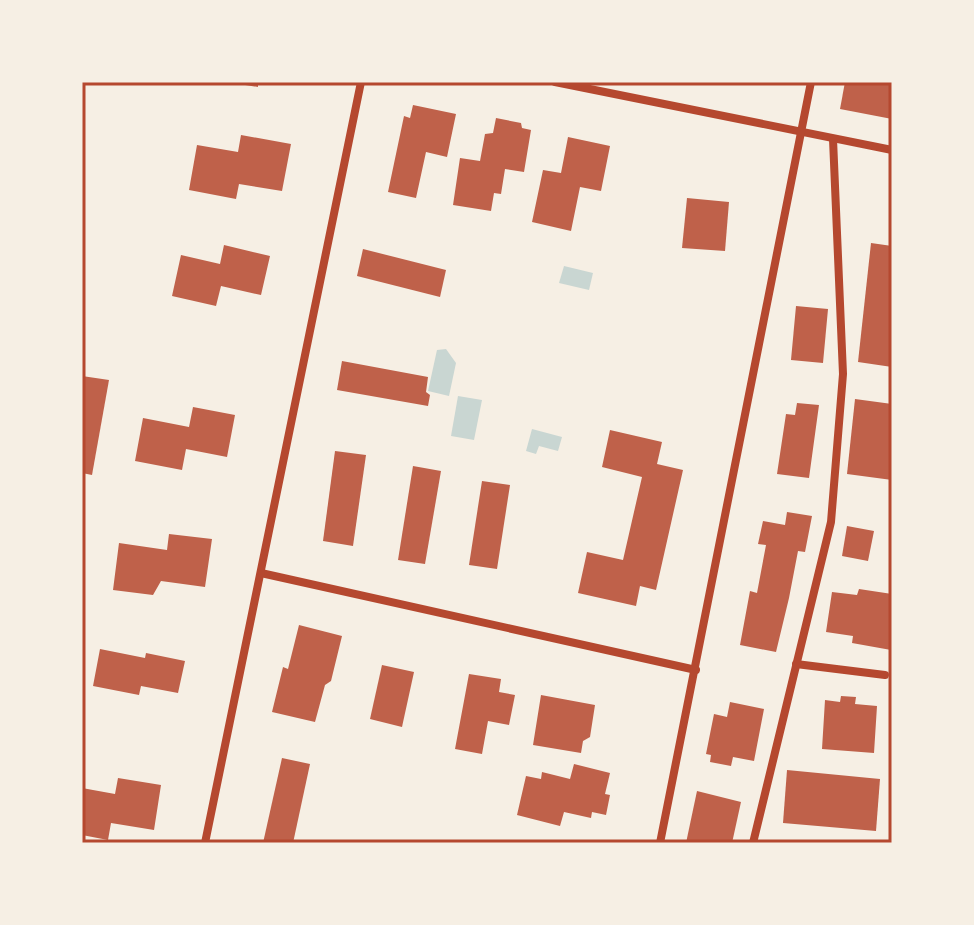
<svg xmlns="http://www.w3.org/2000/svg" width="974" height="925" font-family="Signika,sans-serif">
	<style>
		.water { fill: #c9d6d2 }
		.building { fill: #bf614a }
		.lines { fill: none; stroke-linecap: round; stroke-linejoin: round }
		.minor { stroke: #b5482f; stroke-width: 8 }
		.neatline { fill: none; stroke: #b5482f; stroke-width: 3 }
	</style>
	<rect width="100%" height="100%" fill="#f6efe4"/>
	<g class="water">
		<path d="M564,266L593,273L589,290L559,283Z"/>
		<path d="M446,349L456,363L449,396L428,391L437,350Z"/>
		<path d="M458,396L482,400L474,440L451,436Z"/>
		<path d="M532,429L562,437L558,451L539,446L536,454L526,451Z"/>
	</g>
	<g class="building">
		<path d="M239,82H258V87L239,84Z"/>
		<path d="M845,82H892V119L840,109Z"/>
		<path d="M413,105L456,114L447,157L426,152L416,198L388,192L404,116L410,118Z"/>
		<path d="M496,118L521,123L522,128L531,130L524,172L505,169L501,194L494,193L491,211L453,205L460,158L480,161L485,134L493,133Z"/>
		<path d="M241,135L291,144L282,191L239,184L236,199L189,190L197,145L238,152Z"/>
		<path d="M568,137L610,146L601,191L580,187L571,231L532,222L543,170L561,173Z"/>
		<path d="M687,198L729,202L725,251L682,248Z"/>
		<path d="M871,243L892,246V367L858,362Z"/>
		<path d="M224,245L270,256L261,295L221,286L216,306L172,296L181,255L220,264Z"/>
		<path d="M363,249L446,270L440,297L357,276Z"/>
		<path d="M796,306L828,309L823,363L791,360Z"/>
		<path d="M342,361L428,377L426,392L430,395L428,406L337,390Z"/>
		<path d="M82,376L109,380L92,475L82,473Z"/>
		<path d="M855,399L892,404V480L847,474Z"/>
		<path d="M797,403L819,405L809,478L777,474L786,414L795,415Z"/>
		<path d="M193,407L235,415L227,457L186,449L182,470L135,461L143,418L189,427Z"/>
		<path d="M610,430L662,442L657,464L683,470L656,590L640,586L636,606L578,593L587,552L623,560L642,477L602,467Z"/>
		<path d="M335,451L366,455L353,546L323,541Z"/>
		<path d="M413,466L441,471L425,564L398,560Z"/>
		<path d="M482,481L510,485L497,569L469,565Z"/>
		<path d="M787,512L812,516L805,552L798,551L789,598L776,652L740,645L750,591L757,593L766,545L758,544L763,521L785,525Z"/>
		<path d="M847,526L874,531L868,561L842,556Z"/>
		<path d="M169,534L212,539L205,587L161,581L153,595L113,590L119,543L167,550Z"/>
		<path d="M859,589L892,594L891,650L852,643L853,636L826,632L832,592L857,595Z"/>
		<path d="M299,625L342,636L331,681L325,685L315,722L272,712L283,667L288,669Z"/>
		<path d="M100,649L145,658L146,653L185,661L178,693L141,686L139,695L93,686Z"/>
		<path d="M382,665L414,672L402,727L370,719Z"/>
		<path d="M469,674L501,679L499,692L515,695L509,725L488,721L482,754L455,749Z"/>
		<path d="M541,695L595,705L590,737L583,741L581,753L533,745Z"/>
		<path d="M841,696L856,697L855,704L877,706L874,753L822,749L825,700L840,702Z"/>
		<path d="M730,702L764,709L754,761L733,757L731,766L710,762L711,755L706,754L714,714L727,717Z"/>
		<path d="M282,758L310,764L293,843H263Z"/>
		<path d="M574,764L610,773L605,794L610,795L606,815L592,812L591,818L564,812L560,826L517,815L526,776L541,779L542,772L570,779Z"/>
		<path d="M787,770L880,779L876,831L783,823Z"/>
		<path d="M118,778L161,785L154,830L111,823L108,840L82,835V788L115,794Z"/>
		<path d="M697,791L741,802L732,843H686Z"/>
	</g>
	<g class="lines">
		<g class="minor">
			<path d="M555,82L892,150"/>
			<path d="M261,573L696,670"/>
			<path d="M796,664L885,675"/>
			<path d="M205,843L361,82"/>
			<path d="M660,843L811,82"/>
			<path d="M753,843L831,522L843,374L833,139"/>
		</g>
	</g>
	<rect width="974" height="925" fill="none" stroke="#f6efe4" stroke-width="168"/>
	<rect x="84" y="84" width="806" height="757" class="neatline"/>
</svg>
